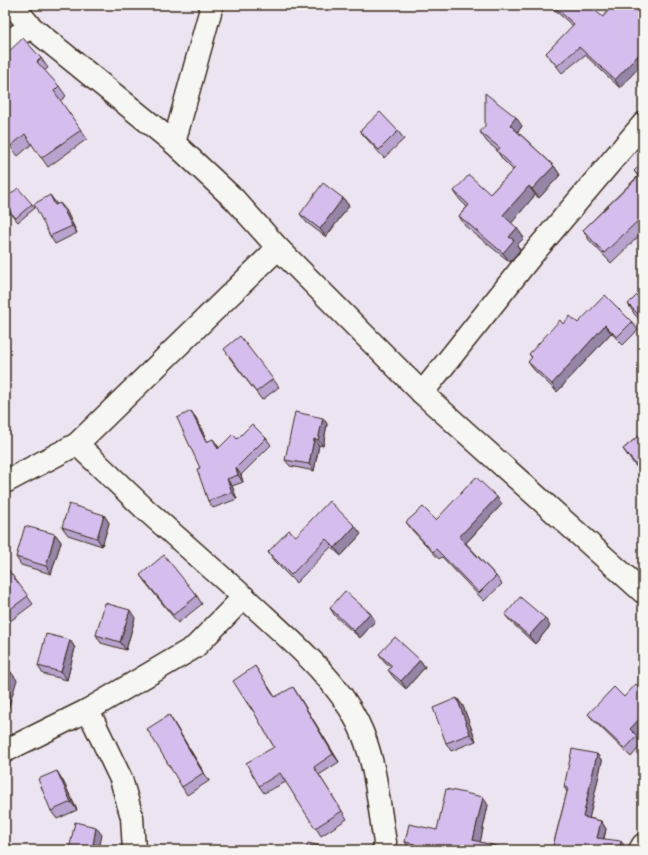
<svg xmlns="http://www.w3.org/2000/svg" width="648" height="855" font-family="'Comic Neue',sans-serif">
	<style>
		.lines { fill: none; stroke-linecap: round; stroke-linejoin: round }
		.minor-casing { stroke: #3b2a1e; stroke-width: 25 }
		.minor { stroke: #f6f6f2; stroke-width: 22 }
		.wall { fill: #b7a3cd; stroke: #3b2a1e }
		.shaded-wall { fill: #9585a7; stroke: #3b2a1e }
		.building { fill: #d5beee; stroke: #3b2a1e }
	</style>
	<rect width="100%" height="100%" fill="#ece5f1"/>
	<filter id="ink" filterUnits="userSpaceOnUse"><feTurbulence type="fractalNoise" baseFrequency=".025" numOctaves="2"/><feDisplacementMap in="SourceGraphic" scale="8" xChannelSelector="R" yChannelSelector="G"/><feConvolveMatrix kernelMatrix="1 2 1 2 8 2 1 2 1" color-interpolation-filters="sRGB"/></filter>
	<g filter="url(#ink)">
		<g class="lines">
			<g class="minor-casing">
				<g id="minor">
					<path d="M12,5L31,27L174,143L235,200L278,248L422,393L643,592"/>
					<path d="M5,43L31,27"/>
					<path d="M174,143L212,5"/>
					<path d="M422,393L532,255L643,124"/>
					<path d="M5,482L77,444"/>
					<path d="M244,597C284,635 334,674 358,723C376,759 378,803 385,842L384,850"/>
					<path d="M88,710L121,779L132,817L134,850"/>
					<path d="M5,751L88,710L195,647L244,597L146,510L77,444L278,248"/>
					<path d="M640,850L643,845"/>
				</g>
			</g>
			<use href="#minor" class="minor"/>
		</g>
		<g class="wall">
			<path d="M79,5H84L82,8Z"/>
			<path d="M550,5H588L620,88L585,55L562,73L546,53L573,26L552,8Z"/>
			<path d="M5,55L41,58L48,68L44,71L59,86L66,96L60,101L87,139L48,167L32,144L18,156L5,140Z"/>
			<path d="M522,126L518,132L554,166L560,175L539,198L535,195L511,223L524,238L517,245L520,250L510,262L465,226L459,216L467,207L460,200L454,191L490,194L513,170L503,160L497,151V150L487,142L480,132Z"/>
			<path d="M360,131H398L404,139L384,158L366,138Z"/>
			<path d="M643,162V232L611,263L589,240L583,230L638,176L634,171Z"/>
			<path d="M343,198L349,206L326,237L306,222L300,214Z"/>
			<path d="M5,199L32,204L35,208L18,222L5,207Z"/>
			<path d="M57,204L66,210L77,233L55,244L50,236Z"/>
			<path d="M643,289V323L635,315L628,304Z"/>
			<path d="M632,322L638,330L623,345L611,333L557,392L534,370L528,362L532,358L529,354L563,324Z"/>
			<path d="M229,357L273,379L279,387L262,400Z"/>
			<path d="M191,411L196,418L207,441L218,446L219,448L237,439L266,438L271,445L241,475L243,482L232,486L237,499L213,508L208,501L200,468Z"/>
			<path d="M323,418L327,424L323,446L319,445L314,471L290,466L285,460Z"/>
			<path d="M643,432V475L630,459L623,449Z"/>
			<path d="M502,504L466,543L496,576L502,584L484,601L442,557L439,559L412,530L406,522L436,520Z"/>
			<path d="M104,515L109,523L102,546L68,535L62,527Z"/>
			<path d="M55,534L61,542L51,574L21,565L16,557Z"/>
			<path d="M361,534L341,556L331,547L296,583L273,560L268,552L296,536Z"/>
			<path d="M5,566L6,567L33,604L5,625Z"/>
			<path d="M140,575L197,596L202,604L178,623L145,582Z"/>
			<path d="M330,608L370,613L375,621L360,638L335,616Z"/>
			<path d="M505,615L550,626L535,644L511,622Z"/>
			<path d="M135,618L126,650L101,643L96,635Z"/>
			<path d="M70,640L75,648L67,680L43,674L38,666Z"/>
			<path d="M379,654L420,660L425,667L406,689L394,678L388,670L391,667L385,662Z"/>
			<path d="M255,666L275,697L298,695L339,762L319,775L347,819L321,836L286,782L264,793L259,786L274,747L253,710H252L247,703Z"/>
			<path d="M624,697L636,736L642,744L631,757L594,721L588,714Z"/>
			<path d="M457,698L463,706L476,741L451,751L446,743Z"/>
			<path d="M169,715L174,723L209,781L187,795L182,787Z"/>
			<path d="M597,754L602,761L589,818L601,821L606,829L604,839L626,848V850H552L567,792L564,787Z"/>
			<path d="M62,779L77,810L57,819L51,811Z"/>
			<path d="M488,805L480,842L506,849L507,850H413L410,849L405,842L437,830Z"/>
		</g>
		<g class="shaded-wall">
			<path d="M643,50V63L620,88L615,80Z"/>
			<path d="M516,117L522,126L516,134L510,125Z"/>
			<path d="M554,166L560,175L539,198L532,189Z"/>
			<path d="M529,186L535,195L510,225L503,215Z"/>
			<path d="M50,195L56,203L61,213L55,205Z"/>
			<path d="M343,198L349,206L326,237L320,229Z"/>
			<path d="M60,203L66,210L77,233L72,226Z"/>
			<path d="M517,228L524,238L517,245L520,250L510,262L503,253L509,237Z"/>
			<path d="M605,325L611,333L557,392L552,384Z"/>
			<path d="M191,411L196,418L211,449L206,442Z"/>
			<path d="M323,418L327,424L323,446L318,440Z"/>
			<path d="M213,439L218,446L223,456L218,449Z"/>
			<path d="M314,439L319,445L314,471L309,464Z"/>
			<path d="M236,468L241,475L243,482L238,475Z"/>
			<path d="M227,479L232,486L237,499L232,492Z"/>
			<path d="M497,497L502,504L465,544L459,537Z"/>
			<path d="M104,515L109,523L102,546L97,538Z"/>
			<path d="M355,526L361,534L341,556L335,548Z"/>
			<path d="M55,534L61,542L51,574L46,566Z"/>
			<path d="M130,610L135,618L126,650L120,642Z"/>
			<path d="M370,613L375,621L360,638L354,631Z"/>
			<path d="M545,618L550,626L535,644L529,636Z"/>
			<path d="M70,640L75,648L67,680L61,672Z"/>
			<path d="M420,660L425,667L406,689L401,681Z"/>
			<path d="M11,672L17,680L8,709L5,705V692Z"/>
			<path d="M293,687L298,695L339,762L333,754Z"/>
			<path d="M457,698L463,706L476,741L470,734Z"/>
			<path d="M169,715L174,723L209,781L203,773Z"/>
			<path d="M643,715V729L635,737L630,729Z"/>
			<path d="M597,754L602,761L588,824L583,817Z"/>
			<path d="M57,771L62,779L77,810L71,802Z"/>
			<path d="M483,797L488,805L479,848L473,840Z"/>
			<path d="M601,821L606,829L602,845L597,838Z"/>
			<path d="M96,827L102,835L99,850H94L93,845Z"/>
			<path d="M621,841L626,848V850H619Z"/>
		</g>
		<g class="building">
			<path d="M552,5H588L603,17L613,5H643V50L615,80L579,47L557,66L546,53L574,24Z"/>
			<path d="M23,38L41,58L37,62L59,86L54,91L81,130L41,158L25,134L11,146L5,139V55Z"/>
			<path d="M485,93L516,117L510,125L554,166L532,189L529,186L503,215L517,228L509,237L514,240L503,253L459,216L469,205L454,191L469,175L490,194L515,168L497,151L500,148L480,132L485,126Z"/>
			<path d="M380,112L398,131L379,150L360,131Z"/>
			<path d="M643,162V216L604,253L583,230L639,176L634,171Z"/>
			<path d="M323,183L343,198L320,229L300,214Z"/>
			<path d="M18,188L32,204L16,218L5,206V199Z"/>
			<path d="M50,195L55,205L60,203L72,226L50,236L34,204Z"/>
			<path d="M643,289V316L641,317L628,304Z"/>
			<path d="M605,295L632,322L617,337L605,325L552,384L528,362L532,357L529,354L560,320L563,324L570,316L578,323Z"/>
			<path d="M240,336L273,379L256,392L224,349Z"/>
			<path d="M191,411L206,442L213,439L218,449L233,434L237,439L252,424L266,438L236,468L238,475L227,479L232,492L208,501L197,469L200,468L177,418Z"/>
			<path d="M295,412L323,418L318,440L314,439L309,464L285,460Z"/>
			<path d="M643,432V473L623,449Z"/>
			<path d="M476,477L497,497L459,537L496,576L479,593L436,549L433,552L406,522L423,507L436,520Z"/>
			<path d="M329,501L355,526L335,548L326,539L291,575L268,552L289,530L296,536Z"/>
			<path d="M69,504L104,515L97,538L62,527Z"/>
			<path d="M25,526L55,534L46,566L16,557Z"/>
			<path d="M164,555L197,596L173,615L140,575Z"/>
			<path d="M5,566L6,567L28,596L5,613Z"/>
			<path d="M345,591L370,613L354,631L330,608Z"/>
			<path d="M520,597L545,618L529,636L505,615Z"/>
			<path d="M105,603L130,610L120,642L96,635Z"/>
			<path d="M46,634L70,640L61,672L38,666Z"/>
			<path d="M395,637L420,660L401,681L388,670L392,666L379,654Z"/>
			<path d="M255,666L275,697L293,687L333,754L314,767L342,811L315,828L280,773L259,786L246,763L274,747L248,702L247,703L233,681Z"/>
			<path d="M5,671L11,672L5,692Z"/>
			<path d="M636,684L643,691V715L630,729L637,736L625,749L588,714L614,687L624,697Z"/>
			<path d="M457,698L470,734L446,743L433,708Z"/>
			<path d="M169,715L203,773L182,787L147,729Z"/>
			<path d="M572,749L597,754L583,817L601,821L597,838L621,841L619,850H552L568,788L564,787Z"/>
			<path d="M57,771L71,802L51,811L38,779Z"/>
			<path d="M446,789L483,797L473,840L506,849V850H413L415,844L405,842L409,824L437,830Z"/>
			<path d="M75,822L96,827L93,845L95,846L94,850H69Z"/>
			<path d="M308,843L332,849V850H306Z"/>
		</g>
	</g>
	<rect width="648" height="855" fill="none" stroke="#f6f6f2" stroke-width="20"/>
	<rect x="10" y="10" width="628" height="835" fill="none" stroke="#3b2a1e" stroke-width="1.5" filter="url(#ink)"/>
</svg>
